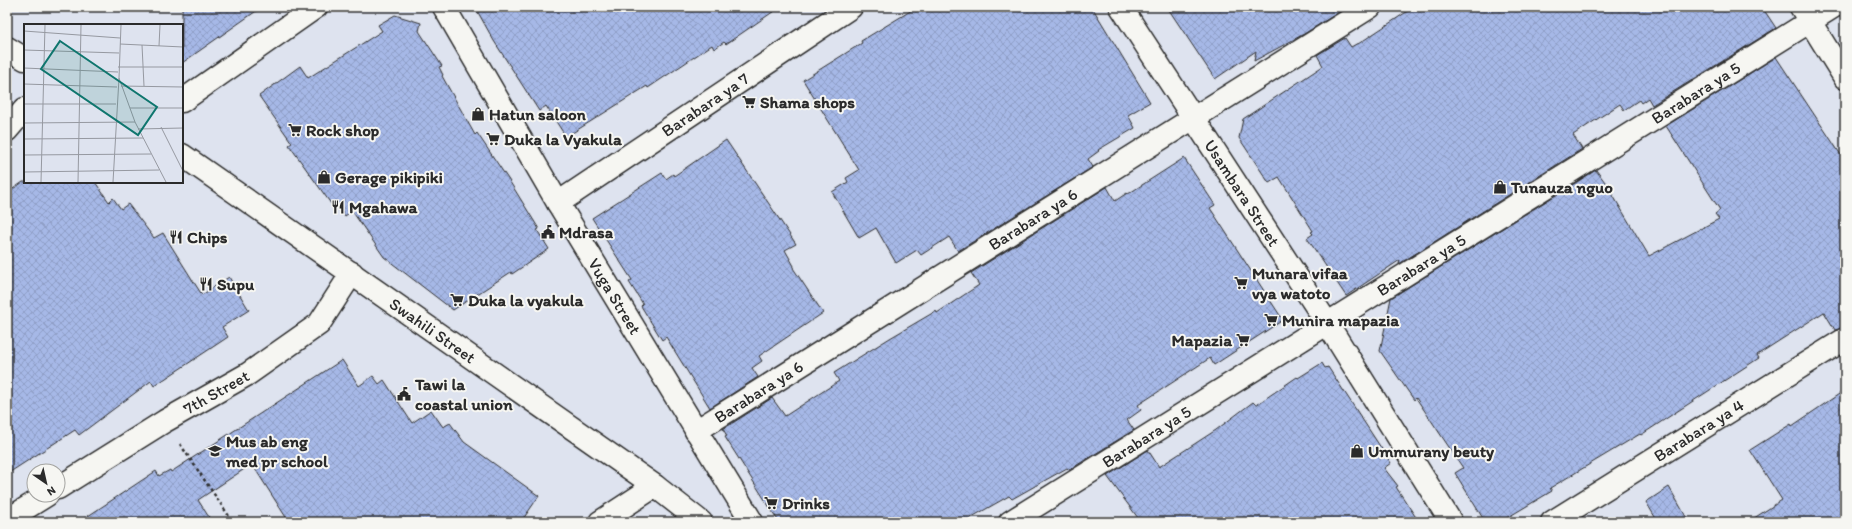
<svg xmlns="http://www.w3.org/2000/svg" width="1852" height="529" font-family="Itim,sans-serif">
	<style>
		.building { fill: url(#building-cross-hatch); stroke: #2b2b2b }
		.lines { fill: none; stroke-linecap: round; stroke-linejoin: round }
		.street-casing { stroke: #2b2b2b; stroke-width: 25 }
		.path { stroke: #2b2b2b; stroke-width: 2.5; stroke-dasharray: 3 3; stroke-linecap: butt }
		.street { stroke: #f6f6f2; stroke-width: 22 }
		.labels { text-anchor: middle; stroke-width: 4; stroke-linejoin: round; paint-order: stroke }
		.street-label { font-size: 17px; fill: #2b2b2b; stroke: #f6f6f2 }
		.poi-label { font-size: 17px; font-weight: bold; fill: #2b2b2b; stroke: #f6f6f2; text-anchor: start }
		.inset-road { fill: none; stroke: #9699a1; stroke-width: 1 }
		.view { fill: #0f766e; fill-opacity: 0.15; stroke: #0f766e; stroke-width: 2 }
		.inset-edge { fill: none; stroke: #2b2b2b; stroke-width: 2 }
	</style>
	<defs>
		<pattern id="building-cross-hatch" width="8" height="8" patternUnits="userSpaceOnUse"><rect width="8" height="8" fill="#a6b8e7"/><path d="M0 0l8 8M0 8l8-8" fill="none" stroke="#8f9ec6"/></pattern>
	</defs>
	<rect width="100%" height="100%" fill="#dee3ef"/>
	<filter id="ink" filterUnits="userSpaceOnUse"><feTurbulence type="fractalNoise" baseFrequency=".025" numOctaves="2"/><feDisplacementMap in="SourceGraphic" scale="8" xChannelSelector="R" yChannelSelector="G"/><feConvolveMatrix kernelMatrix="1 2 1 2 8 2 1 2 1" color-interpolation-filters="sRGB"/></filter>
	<g filter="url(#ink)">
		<g class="building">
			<path d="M182,7H262L182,63Z"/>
			<path d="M475,7H780L726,44L724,42L714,49L712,45L648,88L647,86L566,137L546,106L539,111L494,41Z"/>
			<path d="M917,7H1092L1150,102L1128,115L1135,128L1098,150L1099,151L1088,159L1093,167L958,251L949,237L921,255L917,250L896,263L876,228L859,238L832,192L848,182L846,178L859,170L803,80L862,43L861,41Z"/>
			<path d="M1167,7H1347L1304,34L1254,61L1256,51L1215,79Z"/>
			<path d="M1414,7H1762L1776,28L1652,105L1648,98L1641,103L1639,100L1624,110L1620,104L1573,135L1582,149L1399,264L1400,260L1346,296L1307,238L1313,234L1311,232L1313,231L1279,177L1269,183L1239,138L1243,119L1323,66L1317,55L1345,38L1351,47L1358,43V44Z"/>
			<path d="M395,15L421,23L419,31L442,66L439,67L443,75L442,76L475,135L477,133L510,182L539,229L537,230L549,249L512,274L511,272L453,310L384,257L352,211L345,216L338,206L334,208L289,145L292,143L259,96L300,66L308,78L382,31L378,25Z"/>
			<path d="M1776,57L1845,161V327L1835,330L1824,312L1757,355L1759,358L1641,435L1640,434L1550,488L1552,491L1500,522L1484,520L1455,473L1463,468L1416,398L1414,400L1380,351L1391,298L1596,170L1605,182L1649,256L1719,219L1715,214L1720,210L1666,126Z"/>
			<path d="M726,140L796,244L785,250L794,266L793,268L823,313L759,356L762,361L752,368L758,377L710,408L666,337L662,340L641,306L643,304L629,282L632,280L592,218L662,173L666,179L673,174L674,176Z"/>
			<path d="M1184,158L1215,205L1210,208L1283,320L1214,365L1210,358L1138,405L1141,410L1127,420L1134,430L1069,470L1067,468L1012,499L1009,496L963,522H779L725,437L727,436L723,429L772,398L785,416L839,381L834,373L890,338L936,311L937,313L979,285L971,273L1107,187L1115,201L1127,193L1128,194Z"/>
			<path d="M23,182H95L109,202L113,198L121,209L128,204L154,238L163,233L202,295L229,277L249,310L222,327L228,337L154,386L151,381L79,435L75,430L7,474V193Z"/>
			<path d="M342,360L359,386L373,376L379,384L384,380L412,423L431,410L443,427L450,423L464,442L539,496L521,522H289L252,464L198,500L212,522H79L156,471L159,476L170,470L171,472Z"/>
			<path d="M1322,363L1325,368L1328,367L1391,463L1384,468L1398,486L1396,487L1419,522H1141L1107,476L1148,450L1159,467L1216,430L1253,402L1256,405L1297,377L1298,378Z"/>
			<path d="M1845,390V522H1748L1782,500L1750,450L1791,424L1792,426Z"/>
			<path d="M1669,487L1689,522H1658L1646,502Z"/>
		</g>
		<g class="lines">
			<g class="street-casing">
				<g id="street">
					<path id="s1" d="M444,7L558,203L752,522"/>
					<path id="s2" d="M1121,7L1327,323L1451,522"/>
					<path d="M1801,7L1845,78"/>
					<path d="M7,48L25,59"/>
					<path d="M182,101L316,7"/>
					<path d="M7,130L25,109"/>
					<path id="s3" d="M182,155L655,486L701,522"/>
					<path id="s4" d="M558,203L851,7"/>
					<path id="s5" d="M696,431L1370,7"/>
					<path id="s6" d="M58,488L165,421L248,374L319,324L352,273"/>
					<path d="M7,520L47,495"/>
					<path d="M600,522L655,486"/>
					<path id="s7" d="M1010,522L1833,7"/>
					<path id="s8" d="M1552,522L1845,339"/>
				</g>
			</g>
			<path class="path" d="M180,444L233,522"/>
			<use href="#street" class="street"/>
		</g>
	</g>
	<defs>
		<g id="supermarket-bare" transform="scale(1.08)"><path d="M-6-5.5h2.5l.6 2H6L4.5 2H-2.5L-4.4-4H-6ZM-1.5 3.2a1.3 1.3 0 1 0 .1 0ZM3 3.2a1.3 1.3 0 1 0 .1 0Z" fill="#2b2b2b" stroke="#f6f6f2" stroke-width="2.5" paint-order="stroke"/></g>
		<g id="shop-bare" transform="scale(1.08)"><path d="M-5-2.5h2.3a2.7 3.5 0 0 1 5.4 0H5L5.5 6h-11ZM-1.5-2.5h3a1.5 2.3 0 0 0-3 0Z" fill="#2b2b2b" stroke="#f6f6f2" stroke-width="2.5" paint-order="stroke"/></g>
		<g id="restaurant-bare" transform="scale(1.08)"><path d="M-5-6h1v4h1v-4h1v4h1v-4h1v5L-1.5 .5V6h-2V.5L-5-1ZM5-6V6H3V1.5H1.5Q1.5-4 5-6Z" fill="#2b2b2b" stroke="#f6f6f2" stroke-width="2.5" paint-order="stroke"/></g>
		<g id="civic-bare" transform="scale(1.08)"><path d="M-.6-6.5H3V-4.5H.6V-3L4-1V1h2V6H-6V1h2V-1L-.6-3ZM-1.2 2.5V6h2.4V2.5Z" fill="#2b2b2b" stroke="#f6f6f2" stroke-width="2.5" paint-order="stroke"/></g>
		<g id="school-bare" transform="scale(1.08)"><path d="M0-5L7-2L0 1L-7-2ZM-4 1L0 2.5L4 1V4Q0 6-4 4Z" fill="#2b2b2b" stroke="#f6f6f2" stroke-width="2.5" paint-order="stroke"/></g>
	</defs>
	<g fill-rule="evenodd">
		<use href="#supermarket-bare" x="749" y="102"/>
		<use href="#shop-bare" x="478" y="114"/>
		<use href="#supermarket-bare" x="295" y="130"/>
		<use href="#supermarket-bare" x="493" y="139"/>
		<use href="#shop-bare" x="324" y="177"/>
		<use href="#shop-bare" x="1500" y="187"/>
		<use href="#restaurant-bare" x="338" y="207"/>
		<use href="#civic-bare" x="548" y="232"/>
		<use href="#restaurant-bare" x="176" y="237"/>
		<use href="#supermarket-bare" x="1241" y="283"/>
		<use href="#restaurant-bare" x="206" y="284"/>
		<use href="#supermarket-bare" x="457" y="300"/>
		<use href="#supermarket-bare" x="1271" y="320"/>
		<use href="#supermarket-bare" x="1243" y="340"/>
		<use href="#civic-bare" x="404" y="394"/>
		<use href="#school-bare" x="215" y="451"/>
		<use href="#shop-bare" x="1357" y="451"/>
		<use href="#supermarket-bare" x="771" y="503"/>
	</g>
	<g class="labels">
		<g class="street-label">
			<text dy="6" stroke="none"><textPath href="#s7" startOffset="809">Barabara ya 5</textPath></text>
			<text dy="6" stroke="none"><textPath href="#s4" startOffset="177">Barabara ya 7</textPath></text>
			<text dy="6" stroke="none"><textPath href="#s2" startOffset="222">Usambara Street</textPath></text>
			<text dy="6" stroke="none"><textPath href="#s5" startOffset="398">Barabara ya 6</textPath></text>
			<text dy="6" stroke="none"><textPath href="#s7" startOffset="485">Barabara ya 5</textPath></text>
			<text dy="6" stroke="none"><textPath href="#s1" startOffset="336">Vuga Street</textPath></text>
			<text dy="6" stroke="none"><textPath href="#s3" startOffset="306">Swahili Street</textPath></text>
			<text dy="6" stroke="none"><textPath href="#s5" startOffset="74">Barabara ya 6</textPath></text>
			<text dy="6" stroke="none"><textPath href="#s6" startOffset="185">7th Street</textPath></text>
			<text dy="6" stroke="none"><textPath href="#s8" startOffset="173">Barabara ya 4</textPath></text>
			<text dy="6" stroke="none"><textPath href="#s7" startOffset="161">Barabara ya 5</textPath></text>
		</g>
		<g class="poi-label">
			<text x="760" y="108">Shama shops</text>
			<text x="489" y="120">Hatun saloon</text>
			<text x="306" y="136">Rock shop</text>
			<text x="504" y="145">Duka la Vyakula</text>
			<text x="335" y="183">Gerage pikipiki</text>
			<text x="1511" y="193">Tunauza nguo</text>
			<text x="349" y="213">Mgahawa</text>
			<text x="559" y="238">Mdrasa</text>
			<text x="187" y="243">Chips</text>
			<text x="1252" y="279">Munara vifaa<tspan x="1252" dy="20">vya watoto</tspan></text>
			<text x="217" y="290">Supu</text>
			<text x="468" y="306">Duka la vyakula</text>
			<text x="1282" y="326">Munira mapazia</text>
			<text x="1232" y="346" text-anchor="end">Mapazia</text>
			<text x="415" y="390">Tawi la<tspan x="415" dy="20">coastal union</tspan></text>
			<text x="226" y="447">Mus ab eng<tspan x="226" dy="20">med pr school</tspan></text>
			<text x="1368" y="457">Ummurany beuty</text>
			<text x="782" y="509">Drinks</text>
		</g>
	</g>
	<g transform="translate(24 24)">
		<rect width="159" height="159" fill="#dee3ef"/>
		<path class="inset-road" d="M97,1L95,54L111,98L142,158M0,7L96,14M96,20L159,23M118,21L120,62M135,22L136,1M0,26L95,29M94,43H159M0,44L94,48M0,60L93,63M97,62L159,63M0,80H92M106,84H159M0,99L111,98M137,103L159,147M114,105L159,104M0,115L119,114M0,131L127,130M0,148L135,146M17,158L21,1M54,158L57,1M89,158L95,54"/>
		<path class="view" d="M36,17L133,83L114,111L17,45Z"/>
		<rect width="159" height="159" class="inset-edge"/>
	</g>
	<rect width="1852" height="529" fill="none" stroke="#f6f6f2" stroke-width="24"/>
	<rect x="12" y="12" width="1828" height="505" fill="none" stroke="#2b2b2b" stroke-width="1.5" filter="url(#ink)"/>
	<g transform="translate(46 483) rotate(146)"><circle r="19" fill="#f6f6f2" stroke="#a5a5a2"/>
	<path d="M0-3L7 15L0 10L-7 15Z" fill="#2b2b2b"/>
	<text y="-6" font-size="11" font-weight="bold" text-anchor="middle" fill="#2b2b2b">N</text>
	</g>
</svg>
